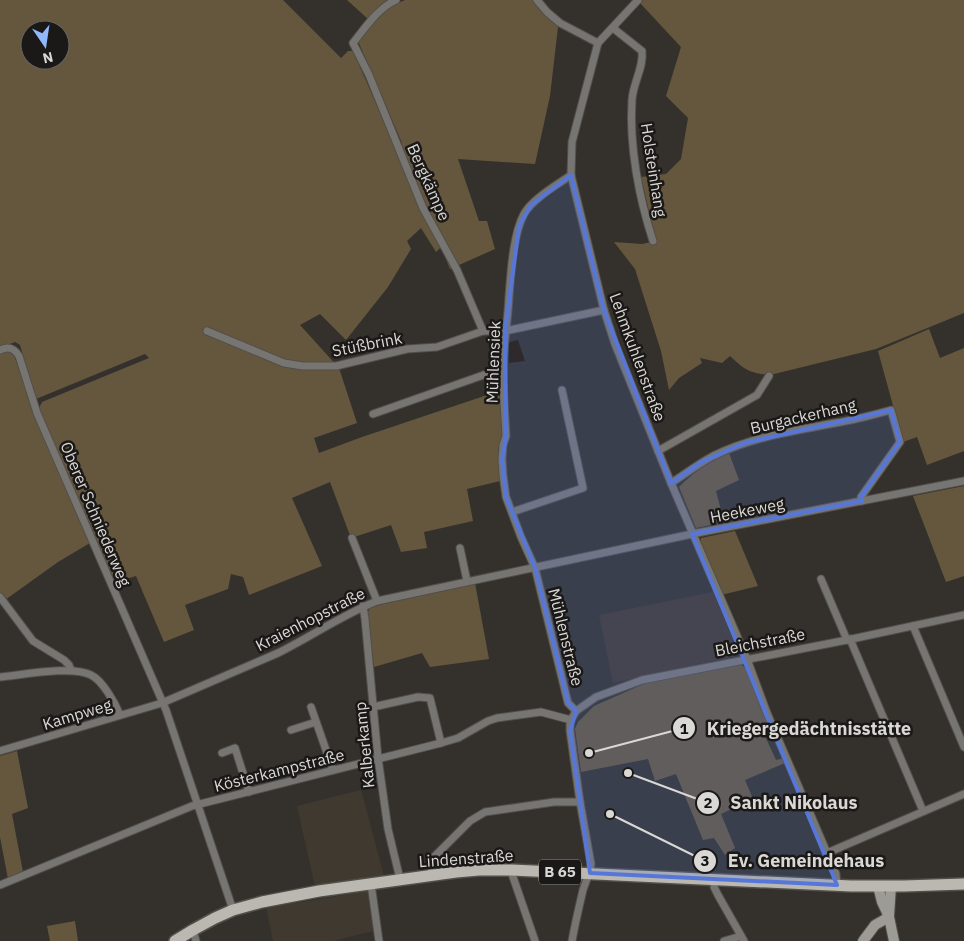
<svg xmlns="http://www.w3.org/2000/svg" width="964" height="941" font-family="'IBM Plex Sans',sans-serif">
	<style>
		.built { fill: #40392f }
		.green { fill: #65573e; fill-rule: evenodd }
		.water { fill: #251700 }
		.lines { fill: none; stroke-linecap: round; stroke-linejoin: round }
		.street-casing { stroke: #524f4a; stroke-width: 9 }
		.secondary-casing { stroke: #524f4a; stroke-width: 12 }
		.primary-casing { stroke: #524f4a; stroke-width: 14 }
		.street { stroke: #767572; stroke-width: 7 }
		.secondary { stroke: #9d9b96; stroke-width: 10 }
		.primary { stroke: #bbb8b2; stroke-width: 11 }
		.marked { fill: #5677d7; fill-opacity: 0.2; stroke: #5677d7; stroke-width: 4; stroke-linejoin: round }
		.labels { text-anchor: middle; stroke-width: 5; stroke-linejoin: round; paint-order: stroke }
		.shield { fill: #1b1917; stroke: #a19f9c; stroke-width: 1 }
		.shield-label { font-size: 15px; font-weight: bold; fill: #dad8d5 }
		.street-label { font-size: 16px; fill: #dad8d5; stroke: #1b1917 }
		.leader { fill: none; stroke: #dad8d5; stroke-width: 2 }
		.callout-dot { fill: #dad8d5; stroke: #1b1917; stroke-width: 2 }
		.mark-label { font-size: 15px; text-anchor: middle; font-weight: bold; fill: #111 }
		.callout-label { font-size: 18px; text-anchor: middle; font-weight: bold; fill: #dad8d5; stroke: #1b1917; stroke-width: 5; stroke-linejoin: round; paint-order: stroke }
	</style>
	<rect width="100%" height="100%" fill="#34312c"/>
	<g class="built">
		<path d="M713,592L738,650L736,656L613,683L599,615Z"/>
		<path d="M361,790L384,876L315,886L297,806Z"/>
		<path d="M368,891L373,931L333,941H273L266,907L280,904L303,902Z"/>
	</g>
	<g class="green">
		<path d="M0,0H283L341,58L348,51H353L395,147L402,143L358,41L377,19L393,5L405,0H535L558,27L550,96L535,164L458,159L479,221H487L495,249L450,269L441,247L436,252L421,228L407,241L411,249L388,287L346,340L320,314L300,325L339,368L357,423L314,438L319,453L362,437L499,391L503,436L498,449L500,481L467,489L473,521L424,532L427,548L401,552L391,525L351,538L330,482L292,498L322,566L249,595L243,577L231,574L228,589L185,605L194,630L164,642L136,576L112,583L38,410L42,402L149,358L145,354L36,399L20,345L15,342L0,348ZM30,30H60V60H30Z"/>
		<path d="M347,0H387L368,19Z"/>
		<path d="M643,0H964V313L876,349L770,375C749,373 745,370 730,356L722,363L700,358L702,363L679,378L669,390L661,351L635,269L614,242L642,244L656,241L641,177L666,174L681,159L688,118L666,96L681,47L640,3Z"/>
		<path d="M929,329L940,358L964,348V451L927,465L917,437L903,442L878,351Z"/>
		<path d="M10,351L14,355L31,404L90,543L58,562L5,600L0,593V353Z"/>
		<path d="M729,453L739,480L716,491L724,522L696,528L679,487C696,470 708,463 729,453Z"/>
		<path d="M964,486V576L946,582L913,496Z"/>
		<path d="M735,531L758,586L721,595L700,543L701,538Z"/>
		<path d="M475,583L489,659L430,667L422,653L374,667L367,613L371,607Z"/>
		<path d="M740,664L745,667L772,730L764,734L776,760L784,758L785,763L745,780L753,799L721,814L735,848L725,855L714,838L703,840L676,774L655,781L648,759L581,772L575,729L578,722L594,706L648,682Z"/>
		<path d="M17,751L28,808L12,814L23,872L8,879L0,837V756Z"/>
		<path d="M75,921L78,941H50L47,926Z"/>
	</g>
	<path class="water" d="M518,340L525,361L509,363V342Z"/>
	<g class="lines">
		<g class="street-casing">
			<g id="street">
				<path d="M396,0C378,8 365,28 353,43L369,75L423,208L457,270L483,331"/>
				<path d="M537,0L547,12L560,23L598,43"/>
				<path d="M638,0L598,43L572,142L571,175L604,310L615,344L671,483L747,659L767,713L836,874L837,885"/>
				<path d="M613,28L642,51C644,67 633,83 632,100C629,146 639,198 653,241"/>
				<path d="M571,175C557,185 532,199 524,214C513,234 511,272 509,296C508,321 503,346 503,371C503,393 505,415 506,436L503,445L502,459L503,475L506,497L521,537L535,568L568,703L576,711"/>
				<path d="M207,331L284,363L303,366H336L407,349L437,347L483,331H505L604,310"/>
				<path d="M0,350C8,346 14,348 19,356L37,413L166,710L233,910"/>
				<path d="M373,414L492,372H503"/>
				<path d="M658,451L757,395L769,376"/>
				<path d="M671,483C685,474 698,464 713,456C751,437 793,431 835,423C854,420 873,415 891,410L900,442L861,497L862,501"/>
				<path d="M512,512L583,488L562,390"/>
				<path d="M352,538L377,601"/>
				<path d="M460,548L467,581"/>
				<path d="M821,579L847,640"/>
				<path d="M0,597L33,641L64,660L69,665L71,670"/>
				<path d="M363,606L365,619L378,758L388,829L400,879"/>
				<path d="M913,626L964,747"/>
				<path d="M850,639L923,811"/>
				<path d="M0,677C22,675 73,665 91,675C103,681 115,703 120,715"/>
				<path d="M311,707L333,770"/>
				<path d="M373,707L418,697L430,698L441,743"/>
				<path d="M291,730L316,722"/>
				<path d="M0,751L162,703L278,653C312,636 342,615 377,601L692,534L964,481"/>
				<path d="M222,753L235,748L249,792"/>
				<path d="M827,853L964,794"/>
				<path d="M512,870V874L535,941"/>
				<path d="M432,875L431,864L432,859L470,821L485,812L554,802H580"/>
				<path d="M714,879V887L718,895L744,941"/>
				<path d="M371,884L379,941"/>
				<path d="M0,885L192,806L441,743L458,738L488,721L497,718L541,712L571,720"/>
				<path d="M193,930L196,941"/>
				<path d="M572,941C575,924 579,907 583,890C586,881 590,873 591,864L580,802L570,731V725L571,720L576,711L596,697L642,680L847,640L964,615"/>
				<path d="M724,941L741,936"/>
			</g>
		</g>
		<g class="secondary-casing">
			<g id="secondary">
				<path d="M878,886L882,902L889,917L894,941"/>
				<path d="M889,916L891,886"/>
				<path d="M863,941L875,925L889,917"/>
			</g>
		</g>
		<g class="primary-casing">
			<path id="primary" d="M175,941L193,930L215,918L233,910L262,902L319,891L456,872L479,870H512L851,886H904L964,884"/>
		</g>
		<use href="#street" class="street"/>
		<use href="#secondary" class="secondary"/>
		<use href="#primary" class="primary"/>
	</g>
	<path class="marked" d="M571,175L604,310L671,483L701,462L744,443L891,410L900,442L861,497L862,501L692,534L837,885L590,873L570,731L576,711L568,703L535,568L506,497L502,459L506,436L505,331L519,226L531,205Z"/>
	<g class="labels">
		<rect class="shield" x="539" y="859.5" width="42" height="25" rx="4"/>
		<g class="shield-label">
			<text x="560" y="877">B 65</text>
		</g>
		<g class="street-label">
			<text transform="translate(654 170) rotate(81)" y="6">Holsteinhang</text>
			<text transform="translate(429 182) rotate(66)" y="6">Bergkämpe</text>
			<text transform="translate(367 344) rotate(-11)" y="6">Stüßbrink</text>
			<text transform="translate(638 357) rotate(70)" y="6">Lehmkuhlenstraße</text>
			<text transform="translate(493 362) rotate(-88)" y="6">Mühlensiek</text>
			<text transform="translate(803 416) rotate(-13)" y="6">Burgackerhang</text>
			<text transform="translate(747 510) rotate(-11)" y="6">Heekeweg</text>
			<text transform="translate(96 514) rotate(67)" y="6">Oberer Schniederweg</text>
			<text transform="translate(310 619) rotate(-27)" y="6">Kraienhopstraße</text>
			<text transform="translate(566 637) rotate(76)" y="6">Mühlenstraße</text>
			<text transform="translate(760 642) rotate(-11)" y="6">Bleichstraße</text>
			<text transform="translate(77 714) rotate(-17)" y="6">Kampweg</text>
			<text transform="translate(364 745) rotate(-96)" y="6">Kalberkamp</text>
			<text transform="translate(279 770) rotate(-14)" y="6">Kösterkampstraße</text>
			<text transform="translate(466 858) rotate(-4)" y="6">Lindenstraße</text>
		</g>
	</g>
	<path class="leader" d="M589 753L684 728M628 773L708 803M610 814L705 861"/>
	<g class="callout-dot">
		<circle cx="589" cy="753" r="5"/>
		<circle cx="628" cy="773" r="5"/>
		<circle cx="610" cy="814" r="5"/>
		<circle cx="684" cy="728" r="12"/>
		<circle cx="708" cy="803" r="12"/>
		<circle cx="705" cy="861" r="12"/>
	</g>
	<g class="mark-label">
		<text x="684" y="734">1</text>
		<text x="708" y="808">2</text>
		<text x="705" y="866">3</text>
	</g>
	<g class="callout-label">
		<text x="809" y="735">Kriegergedächtnisstätte</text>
		<text x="794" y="809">Sankt Nikolaus</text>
		<text x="806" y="867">Ev. Gemeindehaus</text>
	</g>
	<g transform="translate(45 45) rotate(167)"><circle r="24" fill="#1b1917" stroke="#676563"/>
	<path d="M0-4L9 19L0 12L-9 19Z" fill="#90b8fd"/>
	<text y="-8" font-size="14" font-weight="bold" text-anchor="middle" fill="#dad8d5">N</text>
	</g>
</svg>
